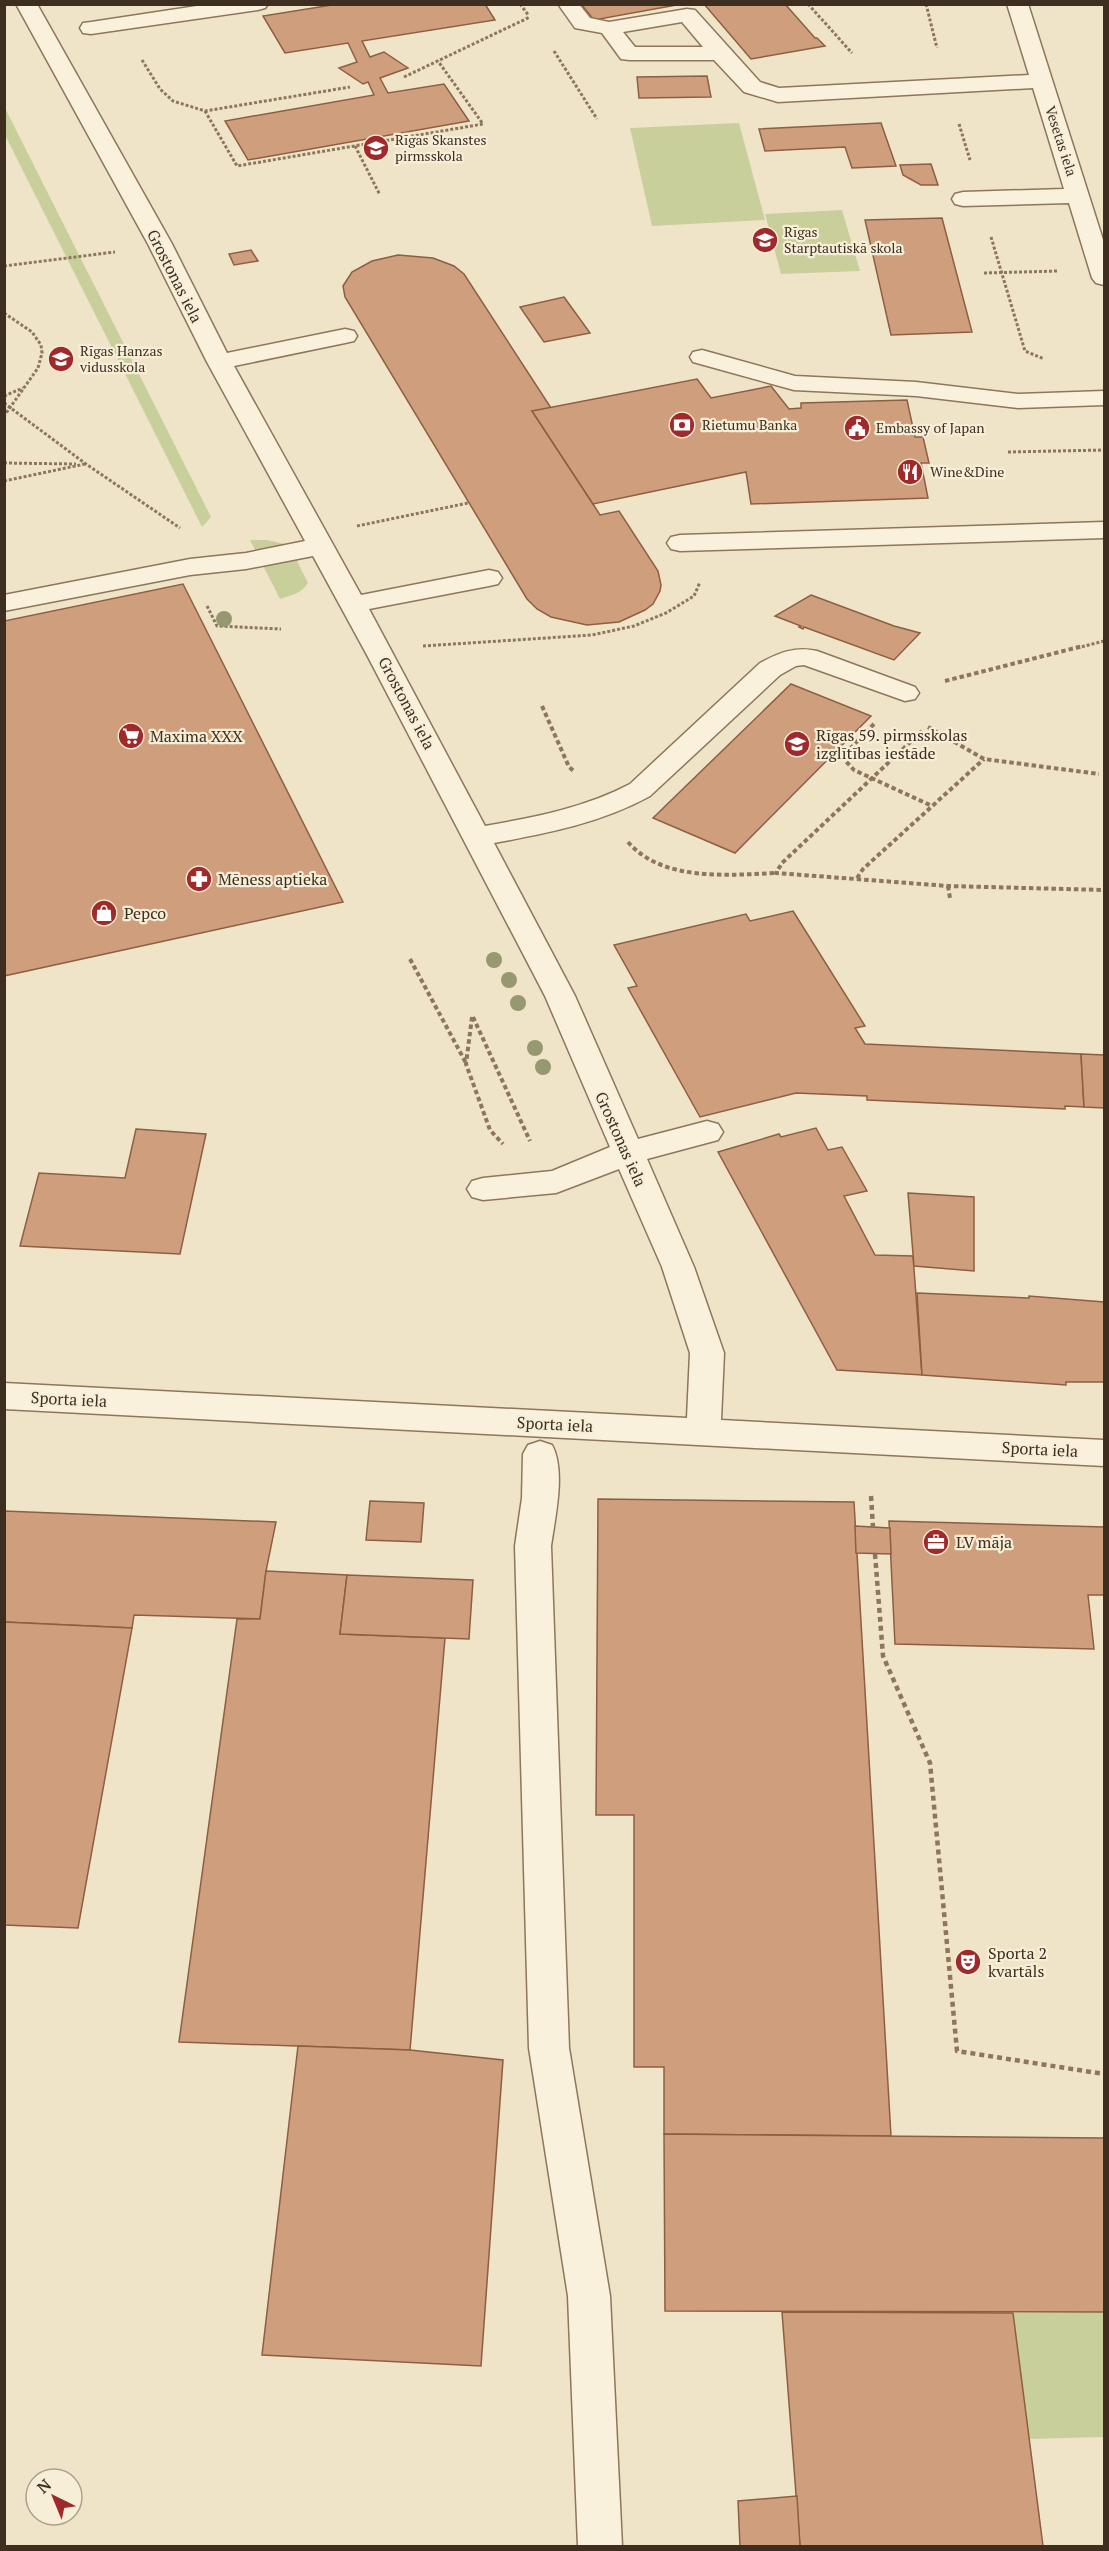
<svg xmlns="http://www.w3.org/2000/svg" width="1109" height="2551" font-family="'PT Serif',serif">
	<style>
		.green { fill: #c9cf9b }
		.building { fill: #cf9f7d; stroke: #8d5f41; stroke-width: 1.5 }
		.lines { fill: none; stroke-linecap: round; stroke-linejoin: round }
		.minor-casing { stroke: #8d765c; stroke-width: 3 }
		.path-far2 { stroke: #8d765c; stroke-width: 3; stroke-dasharray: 3 2; stroke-linecap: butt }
		.path-far1 { stroke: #8d765c; stroke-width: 4; stroke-dasharray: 4.5 3; stroke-linecap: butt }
		.path { stroke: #8d765c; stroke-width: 4.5; stroke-dasharray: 5 4; stroke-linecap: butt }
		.minor { fill: #faf1dc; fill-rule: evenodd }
		.tree { fill: #96986f }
		.labels { text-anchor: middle; stroke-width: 4.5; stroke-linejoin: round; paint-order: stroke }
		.far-poi-label { font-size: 14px; fill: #3d2e20; stroke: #f7eed8; text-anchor: start }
		.far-street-label { font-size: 14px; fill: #3d2e20; stroke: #f7eed8 }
		.street-label { font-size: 16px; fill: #3d2e20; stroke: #f7eed8 }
		.poi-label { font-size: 16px; fill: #3d2e20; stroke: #f7eed8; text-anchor: start }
	</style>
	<rect width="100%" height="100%" fill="#f0e4c8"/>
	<g class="green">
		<path d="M5,108L211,517L202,527L5,135Z"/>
		<path d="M739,123L765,220L652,226L630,128Z"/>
		<path d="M842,210L860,271L781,274L765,214Z"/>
		<path d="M250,540H267L289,545L308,583C300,594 293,595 280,599Z"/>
		<path d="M1104,2312V2437L1029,2439L1013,2313Z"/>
	</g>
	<g class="building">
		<path d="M338,4H485L495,20L362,41L370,57L384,52L408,68L380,78L388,93L444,84L469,121L248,160L225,121L374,95L368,82L363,84L339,68L357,62L348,43L285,53L263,16Z"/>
		<path d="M581,4H682L594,20Z"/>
		<path d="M704,4H785L815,38H817L825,46L751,59Z"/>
		<path d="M707,76L711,97L639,98L637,77Z"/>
		<path d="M881,123L896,166L852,168L845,147L765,151L759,129Z"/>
		<path d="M931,164L938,185H921L903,175L900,165Z"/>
		<path d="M942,218L972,332L891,335L865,220Z"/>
		<path d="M251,250L258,261L234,265L229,254Z"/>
		<path d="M398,255L433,258L454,266L464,274L551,408L532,411L593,504L600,515L619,511L658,571L661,585L660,591L653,604L645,610L619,622L587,625L551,617L537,609L527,599L345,297L343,286L352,272L372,261Z"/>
		<path d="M564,297L590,333L544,342L520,307Z"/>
		<path d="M697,379L711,398L771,386L789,409L801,408V403L907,400L915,437H923L929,463H921L928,498L751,504L746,472L593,504L532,411Z"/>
		<path d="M183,584L343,902L4,976V621Z"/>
		<path d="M811,595L894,626L920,633L894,660L804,627L803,629L799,627L801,626L775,616Z"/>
		<path d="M791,684L871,716L735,853L653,818Z"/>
		<path d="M793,911L865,1026L855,1028L865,1044L1081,1054L1084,1107L1065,1106V1109L867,1100V1096L796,1093L700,1117L628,988L637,986L614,945L746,914L750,921Z"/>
		<path d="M1081,1054L1104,1055V1108L1084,1107Z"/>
		<path d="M816,1128L828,1150L842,1147L867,1191L844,1196L875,1255L913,1256L922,1375L837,1370L718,1152L779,1134L781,1137Z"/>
		<path d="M136,1129L206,1134L180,1254L20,1246L39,1173L125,1178Z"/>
		<path d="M908,1193L974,1197V1271L914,1266Z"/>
		<path d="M917,1293L1029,1298V1296L1104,1302V1382H1066V1385L922,1375Z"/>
		<path d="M598,1499L854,1502L891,2136L664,2134V2067H634V1815H596Z"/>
		<path d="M370,1501L424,1503L421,1542L366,1540Z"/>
		<path d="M4,1511L276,1522L266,1571L260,1619L134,1615L132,1628L4,1622Z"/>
		<path d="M889,1521L1104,1527V1595H1088L1094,1649L895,1644Z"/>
		<path d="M855,1526L890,1528L891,1554L856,1553Z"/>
		<path d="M266,1571L347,1575L340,1634L445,1638L410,2050L179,2042L237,1619H260Z"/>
		<path d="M347,1575L473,1580L469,1639L340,1634Z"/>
		<path d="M4,1622L132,1628L78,1928L4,1925Z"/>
		<path d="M298,2046L410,2050L503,2060L481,2366L262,2355Z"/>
		<path d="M664,2134L1104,2138V2312L665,2311Z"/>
		<path d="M782,2312L1013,2313L1043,2546H800Z"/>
		<path d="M797,2496L800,2546H740L738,2501Z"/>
	</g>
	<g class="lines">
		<g class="minor-casing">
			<g id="minor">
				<path d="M16,4H37L172,244L227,353L345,329L354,331L357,336L354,341L345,343L234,366L361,595L489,570L498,572L502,578L498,584L489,586L369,609L485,826C536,817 584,808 630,784L760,663C779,653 795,646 817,651L915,687L919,693L915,699L905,701L804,665L796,666L780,675L650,796C601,823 548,833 494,843L575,996L638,1139L707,1121L718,1124L723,1132L718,1140L647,1159L694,1267L724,1353L721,1420L1104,1440V1466L4,1409V1383L687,1418L690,1353L662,1267L619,1169L556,1193L483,1200L472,1197L467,1189L472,1181L483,1178L552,1171L610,1147L545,996L367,655L313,556L246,569L190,575L4,611V595L190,559L246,553L305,541L207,362L148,244Z"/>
				<path d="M210,4H268L265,8L258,10L91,34L83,33L80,28L83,23L91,22Z"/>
				<path d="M558,4H579L590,18L609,22L687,9L695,10L760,82L779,88L1029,75L1007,4H1028L1104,243V285L1096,283L1092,278L1069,203L963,206L955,204L952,199L955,194L963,192L1064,189L1033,88L778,102L744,92L714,60H629L621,59L602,33L575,28ZM682,22L703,47H635L623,32Z"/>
				<path d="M702,350L795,376L916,382L1018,394L1104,391V405L1018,408L916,396L794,390L693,362L690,357L693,352Z"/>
				<path d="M1104,522V538L680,551L671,549L667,543L671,537L680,535Z"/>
				<path d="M540,1441L552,1445C566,1470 555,1518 551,1546L569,2048L610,2296L622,2546H578L568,2296L529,2048L515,1546L522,1498L523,1454L528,1445Z"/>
			</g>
		</g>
		<g class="path-far2">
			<path d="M520,4L529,16"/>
			<path d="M808,4L852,53"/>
			<path d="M926,4L937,48"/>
			<path d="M554,51L597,119"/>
			<path d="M142,60L160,89L173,101L205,111L350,87"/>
			<path d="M404,77L530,17"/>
			<path d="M205,111L237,166L483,124L438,61"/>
			<path d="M959,124L970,160"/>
			<path d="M355,146L380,195"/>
			<path d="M991,237L1025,351L1044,359"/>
			<path d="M4,266L115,252"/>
			<path d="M984,273L1058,271"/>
			<path d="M4,313L32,332L41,345L42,353L38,368L4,416"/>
			<path d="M4,396L23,388"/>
			<path d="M4,403L86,464L180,528"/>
			<path d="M1008,452L1104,450"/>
			<path d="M4,463L76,464"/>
			<path d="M4,481L85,464"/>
			<path d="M357,526L468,503"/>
			<path d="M207,606L217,626L281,629"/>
			<path d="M423,646L592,635L634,626L666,613L694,596L700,582"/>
			<path d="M1077,648L1104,641"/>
		</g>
		<g class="path-far1">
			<path d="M945,681L1083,646"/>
			<path d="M542,706L569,767L575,772"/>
			<path d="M874,724L842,757L854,770L932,806"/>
			<path d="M928,727L984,759L1099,774"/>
			<path d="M922,731L782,863L776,873L948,886L1104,890"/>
			<path d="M628,842C663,882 727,875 776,873"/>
			<path d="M857,878L863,869L984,759"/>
			<path d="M948,886L950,898"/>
			<path d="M410,959L466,1063"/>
			<path d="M472,1017L466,1064L490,1130L503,1144"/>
			<path d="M473,1017L530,1141"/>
		</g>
		<g class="path">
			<path d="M871,1496L873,1527"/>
			<path d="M875,1554L883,1656L930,1763L957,2051L1104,2074"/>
		</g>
		<use href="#minor" class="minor"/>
	</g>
	<g class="tree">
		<circle cx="224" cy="619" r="8"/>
		<circle cx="494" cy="960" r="8"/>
		<circle cx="509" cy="980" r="8"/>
		<circle cx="518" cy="1003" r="8"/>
		<circle cx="535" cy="1048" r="8"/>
		<circle cx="543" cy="1067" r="8"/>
	</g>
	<defs>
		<g id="school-disc" transform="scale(1.35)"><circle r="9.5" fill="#9e2a2b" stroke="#f7eed8"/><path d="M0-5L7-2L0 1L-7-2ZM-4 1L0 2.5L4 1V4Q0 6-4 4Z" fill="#fff"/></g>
		<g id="bank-disc" transform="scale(1.35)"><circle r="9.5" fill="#9e2a2b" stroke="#f7eed8"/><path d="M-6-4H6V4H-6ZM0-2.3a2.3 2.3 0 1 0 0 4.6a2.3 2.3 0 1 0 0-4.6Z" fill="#fff"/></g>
		<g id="civic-disc" transform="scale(1.35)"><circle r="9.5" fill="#9e2a2b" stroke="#f7eed8"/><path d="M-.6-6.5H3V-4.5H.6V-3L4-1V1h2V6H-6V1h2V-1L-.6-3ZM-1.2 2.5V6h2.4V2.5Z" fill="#fff"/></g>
		<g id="restaurant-disc" transform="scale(1.35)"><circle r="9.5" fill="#9e2a2b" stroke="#f7eed8"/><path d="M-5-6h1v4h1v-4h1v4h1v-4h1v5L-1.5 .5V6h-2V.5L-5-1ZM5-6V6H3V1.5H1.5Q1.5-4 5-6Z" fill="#fff"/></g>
		<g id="supermarket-disc" transform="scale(1.35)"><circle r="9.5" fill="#9e2a2b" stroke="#f7eed8"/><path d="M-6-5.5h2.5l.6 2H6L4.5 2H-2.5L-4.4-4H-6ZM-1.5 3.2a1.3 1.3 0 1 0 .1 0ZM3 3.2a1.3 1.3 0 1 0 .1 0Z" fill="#fff"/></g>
		<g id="pharmacy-disc" transform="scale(1.35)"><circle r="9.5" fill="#9e2a2b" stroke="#f7eed8"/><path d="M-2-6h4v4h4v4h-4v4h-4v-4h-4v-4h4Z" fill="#fff"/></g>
		<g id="shop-disc" transform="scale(1.35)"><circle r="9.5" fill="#9e2a2b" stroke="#f7eed8"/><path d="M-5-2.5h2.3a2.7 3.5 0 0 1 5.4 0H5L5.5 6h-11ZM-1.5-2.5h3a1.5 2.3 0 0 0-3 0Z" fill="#fff"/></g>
		<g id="office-disc" transform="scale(1.35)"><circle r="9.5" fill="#9e2a2b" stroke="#f7eed8"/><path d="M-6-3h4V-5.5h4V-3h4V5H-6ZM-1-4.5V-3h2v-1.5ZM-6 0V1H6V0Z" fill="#fff"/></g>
		<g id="theatre-disc" transform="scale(1.35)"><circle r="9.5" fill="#9e2a2b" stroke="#f7eed8"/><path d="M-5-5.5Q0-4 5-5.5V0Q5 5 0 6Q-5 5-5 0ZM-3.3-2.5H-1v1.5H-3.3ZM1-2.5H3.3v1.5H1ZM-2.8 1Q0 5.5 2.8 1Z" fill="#fff"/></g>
	</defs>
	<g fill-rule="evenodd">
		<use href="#school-disc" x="376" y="148"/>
		<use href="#school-disc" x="765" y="240"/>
		<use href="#school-disc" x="61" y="359"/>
		<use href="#bank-disc" x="682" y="425"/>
		<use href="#civic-disc" x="857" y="428"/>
		<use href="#restaurant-disc" x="910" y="472"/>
		<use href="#supermarket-disc" x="131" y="736"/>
		<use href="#school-disc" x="797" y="744"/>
		<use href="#pharmacy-disc" x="199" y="879"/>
		<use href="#shop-disc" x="104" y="913"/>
		<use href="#office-disc" x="936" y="1542"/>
		<use href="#theatre-disc" x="968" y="1962"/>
	</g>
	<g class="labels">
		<g class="far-poi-label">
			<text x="395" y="145">Rīgas Skanstes<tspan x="395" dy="16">pirmsskola</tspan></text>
			<text x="784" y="237">Rīgas<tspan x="784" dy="16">Starptautiskā skola</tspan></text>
			<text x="80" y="356">Rīgas Hanzas<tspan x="80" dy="16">vidusskola</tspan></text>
			<text x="702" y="430">Rietumu Banka</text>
			<text x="876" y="433">Embassy of Japan</text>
			<text x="930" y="477">Wine&amp;Dine</text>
		</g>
		<g class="far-street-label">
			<text transform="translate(1061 141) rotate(72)" y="5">Vesetas iela</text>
		</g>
		<g class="street-label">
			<text transform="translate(175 276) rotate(63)" y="6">Grostonas iela</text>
			<text transform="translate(407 703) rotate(62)" y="6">Grostonas iela</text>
			<text transform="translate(621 1139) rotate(66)" y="6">Grostonas iela</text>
			<text transform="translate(69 1399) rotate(3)" y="6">Sporta iela</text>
			<text transform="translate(555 1424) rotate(3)" y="6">Sporta iela</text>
			<text transform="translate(1040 1449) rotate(3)" y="6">Sporta iela</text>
		</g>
		<g class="poi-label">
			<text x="816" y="741">Rīgas 59. pirmsskolas<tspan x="816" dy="18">izglītības iestāde</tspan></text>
			<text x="150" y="742">Maxima XXX</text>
			<text x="218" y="885">Mēness aptieka</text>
			<text x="124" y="919">Pepco</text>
			<text x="956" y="1548">LV māja</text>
			<text x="988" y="1959">Sporta 2<tspan x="988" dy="18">kvartāls</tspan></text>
		</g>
	</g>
	<rect width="1109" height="2551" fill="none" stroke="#3d2e20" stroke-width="12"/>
	<g transform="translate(54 2497) rotate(317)"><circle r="28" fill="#f7eed8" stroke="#ada18e" stroke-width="1.5"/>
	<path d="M0-4.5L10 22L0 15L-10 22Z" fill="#9e2a2b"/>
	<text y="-9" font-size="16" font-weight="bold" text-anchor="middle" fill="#3d2e20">N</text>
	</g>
</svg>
